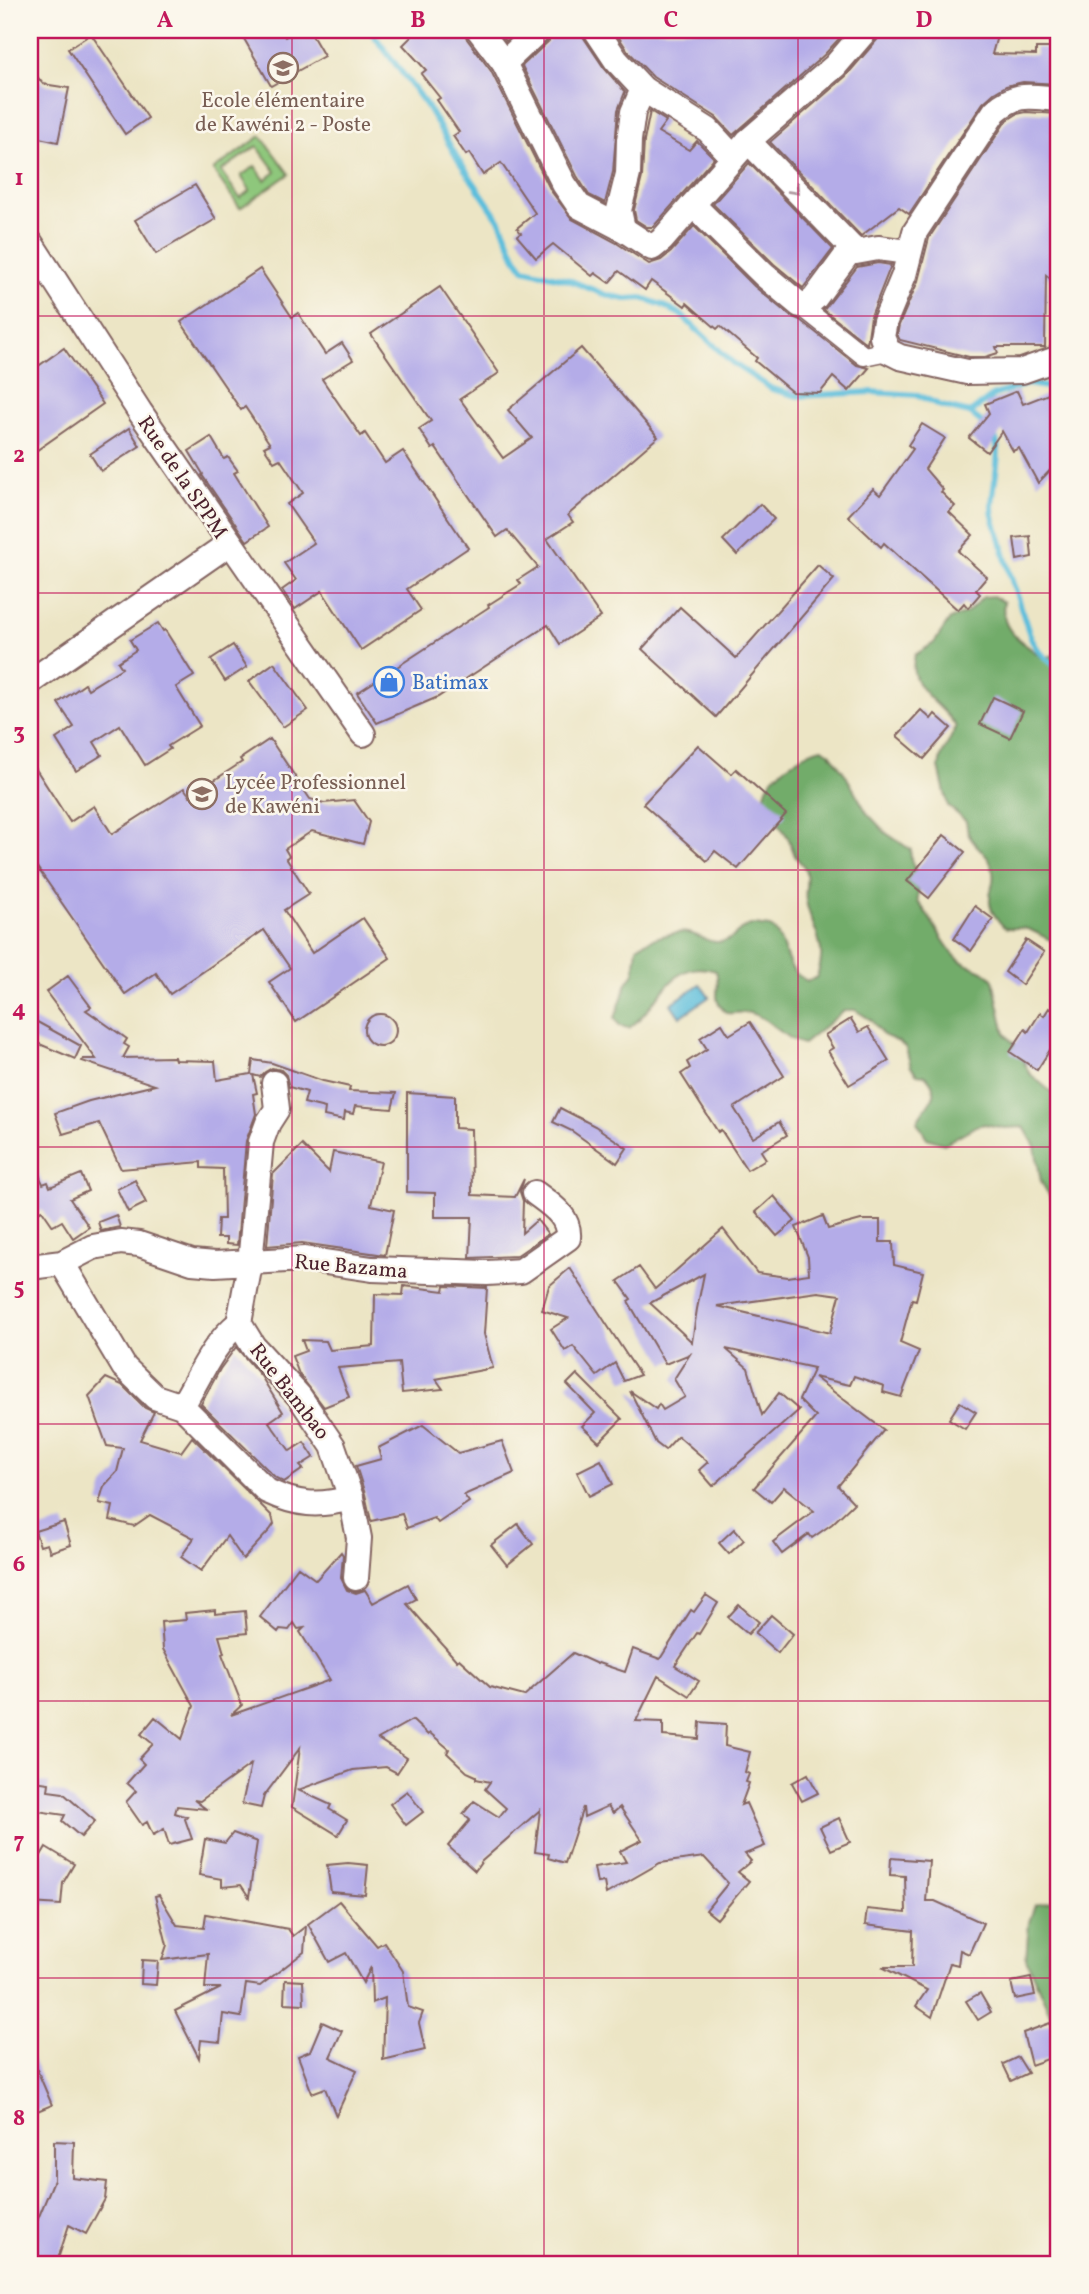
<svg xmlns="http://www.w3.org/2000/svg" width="1089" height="2294" font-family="Vollkorn,serif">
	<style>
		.green { fill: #8ec77b; stroke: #6c7353; stroke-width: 2; fill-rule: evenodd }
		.forest { fill: #72ac6b; stroke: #5e664b; stroke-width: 2 }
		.water { fill: #5cbedb; stroke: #536e83; stroke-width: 2 }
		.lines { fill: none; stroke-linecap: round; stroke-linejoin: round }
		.stream { stroke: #5cbedb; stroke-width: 6 }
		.building { fill: #b4ace8; fill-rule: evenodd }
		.pedestrian-casing { stroke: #836461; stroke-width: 21 }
		.minor-casing { stroke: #836461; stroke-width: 28 }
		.pedestrian { stroke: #fff; stroke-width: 18 }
		.minor { stroke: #fff; stroke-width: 24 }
		.oneway { stroke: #ae9aa0 }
		.grid { fill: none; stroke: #c2185b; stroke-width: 2; stroke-opacity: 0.55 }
		.labels { text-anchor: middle; stroke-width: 5; stroke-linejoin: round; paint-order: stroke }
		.education-label { font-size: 21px; fill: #785e54; stroke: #fbf7ec }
		.street-label { font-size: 21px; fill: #4a1f2b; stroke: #fbf7ec }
		.shop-label { font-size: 21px; fill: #366cbe; stroke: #fbf7ec; text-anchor: start }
		.neatline { fill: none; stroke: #c2185b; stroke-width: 2.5 }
		.grid-label { font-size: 23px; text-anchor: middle; font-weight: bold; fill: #c2185b }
	</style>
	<rect width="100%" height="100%" fill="#fbf7ec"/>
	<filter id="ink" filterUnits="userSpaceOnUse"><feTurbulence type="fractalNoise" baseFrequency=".0143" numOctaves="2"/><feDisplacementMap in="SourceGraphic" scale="14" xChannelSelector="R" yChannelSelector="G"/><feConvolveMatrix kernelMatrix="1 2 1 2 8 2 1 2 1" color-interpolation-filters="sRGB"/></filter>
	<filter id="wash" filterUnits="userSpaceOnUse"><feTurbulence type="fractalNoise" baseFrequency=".00686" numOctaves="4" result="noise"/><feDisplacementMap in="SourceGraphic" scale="28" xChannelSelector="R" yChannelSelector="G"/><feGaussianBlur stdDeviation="1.57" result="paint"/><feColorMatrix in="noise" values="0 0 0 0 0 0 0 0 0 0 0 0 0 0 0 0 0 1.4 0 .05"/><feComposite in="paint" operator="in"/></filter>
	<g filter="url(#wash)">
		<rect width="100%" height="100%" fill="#ece5c5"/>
		<path class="green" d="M261,136L289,174L240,208L213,170ZM257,146L276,172L265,180L255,166L241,176L250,190L240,198L221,171Z"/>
		<g class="forest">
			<path d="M993,596L1004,602C999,632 1023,642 1043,658L1059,654V942C1046,941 1039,932 1027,929C1019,926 1013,930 1004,927C975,897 1001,889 991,864C987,853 976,847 970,837C967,832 967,826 966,821L948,806L939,767L941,757L956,727C943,703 905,689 915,655L934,643L950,619L967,613L983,597Z"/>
			<path d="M822,748L830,753L845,774L867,813L886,833L911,850C909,861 915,867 918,878C920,886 917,893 918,902C933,919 940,940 956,957C967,969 983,966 993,980L1005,1034L1018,1048L1029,1073L1050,1091L1056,1097L1059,1107V1211L1041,1182L1035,1146L1024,1127L1004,1128L985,1124L976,1126L944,1144L927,1138L917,1122C924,1102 947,1098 925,1075L917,1074L911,1067L906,1048L899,1042L883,1035L871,1020L855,1010H845L803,1044C782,1039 771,1018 750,1013C743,1011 735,1014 727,1013C709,999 722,989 716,971C670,956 660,1007 629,1028L620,1026L615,1018L627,983L634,973L637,947C646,940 676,930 688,933C699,935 708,943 719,942C738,942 739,920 761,926C765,927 769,926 772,928C781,933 785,961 794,971C797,975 802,978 807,981L816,978C830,946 812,931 806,901C804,890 809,878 805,869C803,863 798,861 795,856C792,849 791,842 787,836C770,810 749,795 784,768C796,759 808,751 822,748Z"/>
			<path d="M1053,1901L1059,1904V2034L1026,1959L1029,1922L1035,1905Z"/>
			<path d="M1059,2092V2139L1047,2124L1050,2106Z"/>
		</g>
		<path class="water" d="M700,984L709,997L680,1017L671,1004Z"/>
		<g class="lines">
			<g class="stream">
				<path d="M370,30L427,106L459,161L500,221L516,258L524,269L569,280L606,295L626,299L642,298L662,305L680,314L734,364L772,389L798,396L871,392L918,395L941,406L970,413L986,426"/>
				<path d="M970,413L994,395L1027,384L1059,389"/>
				<path d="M993,433C1004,448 992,488 992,508C992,520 999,532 1002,544C1006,564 1012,582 1019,601C1029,631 1029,649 1059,668"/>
			</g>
		</g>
		<g id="blocks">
			<g class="building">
				<path d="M239,30H281L285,37L297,30H309L324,56L271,86Z"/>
				<path d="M418,30H464L467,39L491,71L551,191L572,219L615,242L649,264L661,260L671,252L694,226L754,286L790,316L800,320L857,365L869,368L849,391L833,377L820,393L792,392L755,361L757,358L720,326L717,329L687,303L685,306L651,281L645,290L619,271L609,283L595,273L592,276L553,244L536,258L517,236L521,233L517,228L535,213L501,163L483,175L469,153L466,155L453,136L459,132L437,100L440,98L421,74L426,70L403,45Z"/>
				<path d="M497,30H518L506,41Z"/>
				<path d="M553,30H581L584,38L604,68L625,92L618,110L613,172L605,203L589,195L577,176L522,66L549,41Z"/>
				<path d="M614,30H847L824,55L733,135L716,117L653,77L628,51Z"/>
				<path d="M880,30H990L997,36L992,54L1036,55V48H1059V84L1023,82L1006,86L994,93L983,103L909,214L899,207L861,236L770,142L846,76L877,40Z"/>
				<path d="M91,34L148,118L125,134L68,49Z"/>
				<path d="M30,68L43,84L69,88L58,142L30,136Z"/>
				<path d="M650,111L666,121L658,132L689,150L697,141L714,158L653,227H647L636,220L634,210L642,177L644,141Z"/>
				<path d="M1026,112L1059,114V286L1046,275L1045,347H996L998,353L985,357H969L900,340L897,335L899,325L918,281L929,238L1006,121L1017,114Z"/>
				<path d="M749,163L833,249L803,288L774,264L713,204Z"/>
				<path d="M195,185L216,219L156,254L135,220Z"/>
				<path d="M878,263L891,265L871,316L867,344L824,310L857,267Z"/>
				<path d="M260,269L292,317L298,313L325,354L342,343L353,360L322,379L361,436L365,433L385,463L403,451L468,548L407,589L421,610L361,650L322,591L295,609L282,590L296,580L284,563L314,543L287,504L303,493L280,459L274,462L264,447L270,444L245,407L241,410L181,322Z"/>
				<path d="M440,287L499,373L460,399L503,458L532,438L508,410L581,348L658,437L568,515L573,522L547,539L601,617L560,644L548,625L438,697L377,723L357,693L489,607L488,605L521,584L518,580L538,567L507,530L497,537L435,447L432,449L419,429L431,421L371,334Z"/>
				<path d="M64,348L103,404L30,455V372Z"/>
				<path d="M1017,391L1023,404L1051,393L1059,413V461L1038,483L1019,448L1013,451L1002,431L987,452L969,438L989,413L985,404Z"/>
				<path d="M922,424L945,438L925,469L943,490L941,492L955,506L949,512L973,535L958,551L987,577L976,590L980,594L968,608L964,603L958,610L884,543L881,547L848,516L873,489L880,495L913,449L908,445Z"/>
				<path d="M129,428L140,446L101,471L90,454Z"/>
				<path d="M211,437L224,459L228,457L238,471L234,473L268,527L247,541L202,475L203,474L189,451Z"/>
				<path d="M760,504L774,519L737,555L723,540Z"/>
				<path d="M1030,536L1032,557L1017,560L1014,538Z"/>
				<path d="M818,565L834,579L716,717L642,649L680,607L736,658Z"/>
				<path d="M158,623L163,631L165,630L194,676L176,687L200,726L168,746L170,749L145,765L120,725L94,742L102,755L76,771L56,739L74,727L58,703L85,684L88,689L122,668L118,662L136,650L130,640Z"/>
				<path d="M233,645L247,667L225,681L211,659Z"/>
				<path d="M274,663L308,710L283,727L249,681Z"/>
				<path d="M993,697L1023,711L1010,738L980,724Z"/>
				<path d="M921,710L931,719L935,714L951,728L924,759L897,736Z"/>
				<path d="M270,739L310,799L324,803L354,800L369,822L363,844L312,831L285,849L289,856L286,858L309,894L284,910L312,953L363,918L390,958L296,1022L269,982L290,968L264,930L170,994L156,973L125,994L30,857V760L70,822L94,806L112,834L184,788L190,796L242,762L240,759Z"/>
				<path d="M698,745L731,774L736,769L786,814L738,869L715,851L707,861L643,804Z"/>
				<path d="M944,835L965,852L929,898L907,881Z"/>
				<path d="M975,906L993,919L971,951L954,939Z"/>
				<path d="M1026,940L1044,952L1022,985L1005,972Z"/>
				<path d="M68,976L91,1007L86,1010L127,1039L124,1044L129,1047L123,1058L174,1057L175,1060L215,1061L217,1080L251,1074L253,1060L272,1063L323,1081L350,1087L349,1091L396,1093L392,1109L355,1106L353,1114L345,1112L344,1120L324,1116L325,1108L304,1103L307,1092L289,1087L286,1075L281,1070L272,1068L265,1072L260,1077L253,1075L257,1093L253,1094L256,1114L246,1141L237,1245L226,1244V1238H217L218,1219H224L223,1169L201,1168V1162L121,1169L99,1123L63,1134L55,1113L89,1101L155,1085L82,1061L83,1059H96L46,992Z"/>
				<path d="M1049,1008L1059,1015V1036L1037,1070L1010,1052L1025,1029L1028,1032L1040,1013L1044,1016Z"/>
				<circle cx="380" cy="1030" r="16"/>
				<path d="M30,1018L81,1046L75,1059L30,1040Z"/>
				<path d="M851,1019L859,1032L868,1027L889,1061L849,1085L828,1051L833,1048L825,1035Z"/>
				<path d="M750,1022L784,1076L734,1108L753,1138L779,1122L787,1135L761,1151L766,1159L747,1170L721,1130L718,1132L681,1074L690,1068L687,1062L707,1049L700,1038L722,1024L729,1035Z"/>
				<path d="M407,1093L455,1096V1128L471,1129L472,1195L515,1197L524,1179L520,1192L523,1201L522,1233L537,1220L548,1234L516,1256L470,1258L472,1217H435V1193L407,1192Z"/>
				<path d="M560,1108L595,1126L627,1148L617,1163L572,1131L553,1122Z"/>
				<path d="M302,1145L329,1172L333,1152L381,1162L371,1205L394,1210L385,1255L302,1243L267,1246L273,1174Z"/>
				<path d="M30,1155L43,1184L48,1182L50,1187L81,1174L88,1191L70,1199L89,1227L73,1238L62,1221L53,1226L42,1210L30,1216Z"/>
				<path d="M135,1180L146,1203L128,1212L117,1189Z"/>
				<path d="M774,1196L795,1221L777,1236L756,1212Z"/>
				<path d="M116,1215L120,1227L101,1231L98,1222Z"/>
				<path d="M823,1216L828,1229L861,1220H880V1242H893L894,1265L923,1272L916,1300L912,1299L900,1343L919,1351L901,1397L883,1392L884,1386L854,1376L850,1385L814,1377L884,1430L838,1486L854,1503L832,1524L812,1538L809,1534L782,1554L773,1542L814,1511L784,1487L771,1502L754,1488L816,1417L799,1400L814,1368L726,1349L748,1368L762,1415L779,1393L799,1410L713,1486L699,1470L708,1462L678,1436L665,1450L656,1443L630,1391L656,1409L659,1404L663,1410L685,1397L674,1379L690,1354L665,1364L628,1301L631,1299L618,1281L639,1267L655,1289L723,1229L757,1273L788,1277L809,1274L808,1257L796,1227ZM704,1274L697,1309L692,1342L650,1303ZM818,1292L840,1295L830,1333L717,1306Z"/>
				<path d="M570,1268L626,1354L640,1375L624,1381L615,1363L597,1376L573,1346L565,1351L551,1329L568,1318L542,1310L549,1286Z"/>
				<path d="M404,1286L444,1291L445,1286L487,1288L484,1334L493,1368L436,1379L443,1389L402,1393L399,1363L338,1368L349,1397L324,1407L299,1374L292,1356L306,1351L302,1340L326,1341L330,1350L374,1346L375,1294L403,1295Z"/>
				<path d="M236,1347L261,1376L283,1412L269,1422L290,1451L304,1442L314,1457L300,1466L303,1469L284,1482L276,1478L201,1404L220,1369Z"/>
				<path d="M577,1374L622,1419L599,1442L582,1426L595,1413L567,1384Z"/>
				<path d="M106,1378L122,1385L145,1408L154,1412L140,1440L181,1452L192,1437L272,1516L274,1524L270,1530L243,1559L227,1536L201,1571L181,1557L194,1538L150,1515L134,1526L110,1520L113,1506L99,1503L104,1486L117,1472L123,1448L107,1446L89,1396Z"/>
				<path d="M960,1402L976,1412L965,1429L949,1419Z"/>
				<path d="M423,1425L458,1453L502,1441L514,1473L464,1495L469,1502L438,1523L434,1518L407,1528L402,1514L371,1521L365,1494L356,1466L381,1459L378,1448Z"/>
				<path d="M601,1460L613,1484L589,1496L577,1472Z"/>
				<path d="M64,1522L71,1545L50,1552L47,1544L40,1546L35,1531Z"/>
				<path d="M518,1524L533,1544L507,1565L491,1545Z"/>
				<path d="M734,1529L744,1540L729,1554L719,1543Z"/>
				<path d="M341,1552L343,1555L341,1578L347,1590L356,1593L365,1590L373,1603L408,1584L416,1599L407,1604L457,1661L459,1659L490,1687L524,1696L573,1653L597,1664L598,1663L625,1672L633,1649L660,1659L691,1610L694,1612L706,1595L718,1603L699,1634L697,1633L675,1666L699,1681L689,1696L658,1676L636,1721L663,1722V1736L699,1739L700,1722L726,1724L725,1746L750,1752L745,1772L749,1774L746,1782L749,1783L741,1805L746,1803L765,1846L745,1854L751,1861L738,1872L749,1881L717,1919L706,1910L728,1883L704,1857L660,1863L606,1894L604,1882L597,1883L594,1867L626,1862L620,1851L642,1840L620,1807L613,1813L608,1806L584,1817L583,1807L565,1863L548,1858L549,1854L535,1852L540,1810L482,1861L475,1871L448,1846L470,1820L463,1814L474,1801L499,1817L506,1808L485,1789L490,1782L476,1779V1776L467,1772L447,1753L449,1749L430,1733L428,1735L412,1720L378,1739L407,1758L397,1773L386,1767L353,1770L298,1790L331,1805L329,1809L347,1820L338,1835L292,1807L300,1748L264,1796L261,1808L242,1804L251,1764L200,1801L194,1800L206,1809L177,1806L175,1813L187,1817L185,1819L192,1839L169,1845L164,1829L153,1835L147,1822L142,1825L126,1802L136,1791L127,1783L144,1764L139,1759L153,1744L141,1734L155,1717L182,1739L194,1706L163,1649L161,1622L186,1620L185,1613L215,1610V1614L245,1611L247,1633L219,1636L224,1653L222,1654L242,1705L231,1715L330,1680L300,1632L304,1628L298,1629L294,1623L289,1630L280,1629L278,1632L260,1617L298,1567L316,1580Z"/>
				<path d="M739,1605L759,1622L748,1634L728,1617Z"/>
				<path d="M771,1615L793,1634L778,1653L755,1633Z"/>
				<path d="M808,1774L818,1793L802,1801L792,1783Z"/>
				<path d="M34,1781L49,1783L48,1791L63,1793L95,1821L81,1837L62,1821L65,1815L30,1810Z"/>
				<path d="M407,1791L423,1812L406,1825L390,1804Z"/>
				<path d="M839,1818L850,1842L831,1850L820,1827Z"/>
				<path d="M233,1833L257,1842L249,1897L241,1885L222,1887V1879L199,1875L205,1839L225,1843Z"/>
				<path d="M46,1847L74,1864L63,1883L61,1905L30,1903V1854L40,1857Z"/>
				<path d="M891,1858L929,1861L926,1901H935L983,1923L969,1954L960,1950L958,1965L950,1963L932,2017L916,2006L927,1990L882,1967H912L913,1931L865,1925L867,1909L906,1913L905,1876L890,1875Z"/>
				<path d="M348,1863L368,1865L365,1895L331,1892L327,1865Z"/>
				<path d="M159,1895L177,1925L204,1928L206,1914L288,1929L293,1936L306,1926L304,1952L260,1986L246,1984L241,2017L223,2014L220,2042L201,2040L199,2058L175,2011L221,1988H205L208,1954L162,1960L167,1945L155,1896Z"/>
				<path d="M339,1901L377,1946L384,1942L403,1971L408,2007L423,2012L419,2023L425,2050L383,2060L385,1998L372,2003L371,1967L363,1983L346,1953L329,1962L308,1924Z"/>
				<path d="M142,1960L158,1961L156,1985L141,1984Z"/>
				<path d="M1031,1978L1035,1995L1015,1999L1011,1982Z"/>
				<path d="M285,1980L303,1981L304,2004L284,2003Z"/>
				<path d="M980,1993L991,2012L978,2020L966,2001Z"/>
				<path d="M322,2022L342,2031L330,2057L357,2070L336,2116L325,2088L312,2093L298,2056L310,2051Z"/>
				<path d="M1050,2023L1059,2049V2055L1031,2065L1023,2033Z"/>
				<path d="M30,2053L52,2105L30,2114Z"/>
				<path d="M1018,2057L1028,2073L1011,2081L1003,2064Z"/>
				<path d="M54,2141L74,2142L73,2178L107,2182L105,2199L86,2234L69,2225L57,2262L30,2254V2238L54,2180Z"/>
			</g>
		</g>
	</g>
	<g filter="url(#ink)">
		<use href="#blocks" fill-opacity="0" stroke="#836461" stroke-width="2"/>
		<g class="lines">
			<g class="pedestrian-casing">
				<path id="pedestrian" d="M800,305L864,356L888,351"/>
			</g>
			<g class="minor-casing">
				<g id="minor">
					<path d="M479,30L504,63L564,184L579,206L623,229L652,248L662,240L748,141L835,66L866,30"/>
					<path d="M596,30L616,60L643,89L708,130L733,157"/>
					<path d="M504,63L539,30"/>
					<path d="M1059,99C1031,97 1018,91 995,111L915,232L904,275L885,321L882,337L888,351L900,357L967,372L1022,371L1059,358"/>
					<path d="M748,141L856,252L878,248L908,252"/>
					<path d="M693,205L764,275L800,305L808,304L815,298L852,248"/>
					<path d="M623,229L619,210L628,174L629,140L633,112L643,89"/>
					<path d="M30,242L140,412L363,734"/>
					<path d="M30,682L230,543"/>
					<path d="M274,1083L277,1109L268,1123L261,1142L250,1264L239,1323L253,1346L299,1396L333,1446L351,1498L359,1538L356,1578"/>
					<path d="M62,1263L124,1367L155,1397L182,1406L267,1491C297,1505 318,1507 351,1498"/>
					<path d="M30,1267L62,1263L93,1247L121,1242L139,1244L192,1262L215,1264L305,1259L372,1269L487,1273L521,1271L568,1238C570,1216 551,1205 535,1193"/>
					<path d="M182,1406C199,1378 213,1343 239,1323"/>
				</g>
			</g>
			<use href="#pedestrian" class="pedestrian"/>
			<use href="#minor" class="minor"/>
		</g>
		<defs><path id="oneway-chevron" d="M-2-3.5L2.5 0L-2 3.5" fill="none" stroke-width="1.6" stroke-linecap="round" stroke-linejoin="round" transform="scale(1.75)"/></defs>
		<use class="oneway" href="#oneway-chevron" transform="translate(795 190) rotate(47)"/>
	</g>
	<path class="grid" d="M292,30V2264M544,30V2264M798,30V2264M30,316H1059M30,593H1059M30,870H1059M30,1147H1059M30,1424H1059M30,1701H1059M30,1978H1059"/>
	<defs>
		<g id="school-ring" transform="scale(1.575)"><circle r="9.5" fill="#fbf7ec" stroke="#8d6e63" stroke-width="1.5"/><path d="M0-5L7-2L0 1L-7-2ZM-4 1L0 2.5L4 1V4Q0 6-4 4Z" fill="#8d6e63"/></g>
		<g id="shop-ring" transform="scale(1.575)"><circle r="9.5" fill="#fbf7ec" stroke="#3f7fe0" stroke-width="1.5"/><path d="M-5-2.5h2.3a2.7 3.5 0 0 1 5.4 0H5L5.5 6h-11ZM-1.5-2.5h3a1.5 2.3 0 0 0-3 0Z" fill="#3f7fe0"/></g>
	</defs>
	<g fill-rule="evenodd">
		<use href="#school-ring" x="283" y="68"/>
		<use href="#shop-ring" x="389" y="682"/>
		<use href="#school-ring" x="202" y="794"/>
	</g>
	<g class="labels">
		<g class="education-label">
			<text x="283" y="107">Ecole élémentaire<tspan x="283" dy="24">de Kawéni 2 - Poste</tspan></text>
			<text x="225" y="789" text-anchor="start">Lycée Professionnel<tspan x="225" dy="24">de Kawéni</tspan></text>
		</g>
		<g class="street-label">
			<text transform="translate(183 477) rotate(56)" y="7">Rue de la SPPM</text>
			<text transform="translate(351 1266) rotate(5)" y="7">Rue Bazama</text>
			<text transform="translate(290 1391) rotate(52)" y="7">Rue Bambao</text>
		</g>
		<g class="shop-label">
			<text x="412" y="689">Batimax</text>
		</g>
	</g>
	<rect width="1089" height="2294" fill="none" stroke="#fbf7ec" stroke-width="77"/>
	<rect x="38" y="38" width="1012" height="2218" class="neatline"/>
	<g class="grid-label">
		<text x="165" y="27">A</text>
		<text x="418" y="27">B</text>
		<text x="671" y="27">C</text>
		<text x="924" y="27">D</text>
		<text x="19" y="185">1</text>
		<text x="19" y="462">2</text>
		<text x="19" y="739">3</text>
		<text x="19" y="1016">4</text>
		<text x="19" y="1294">5</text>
		<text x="19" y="1571">6</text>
		<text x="19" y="1848">7</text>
		<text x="19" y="2125">8</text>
	</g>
</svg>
